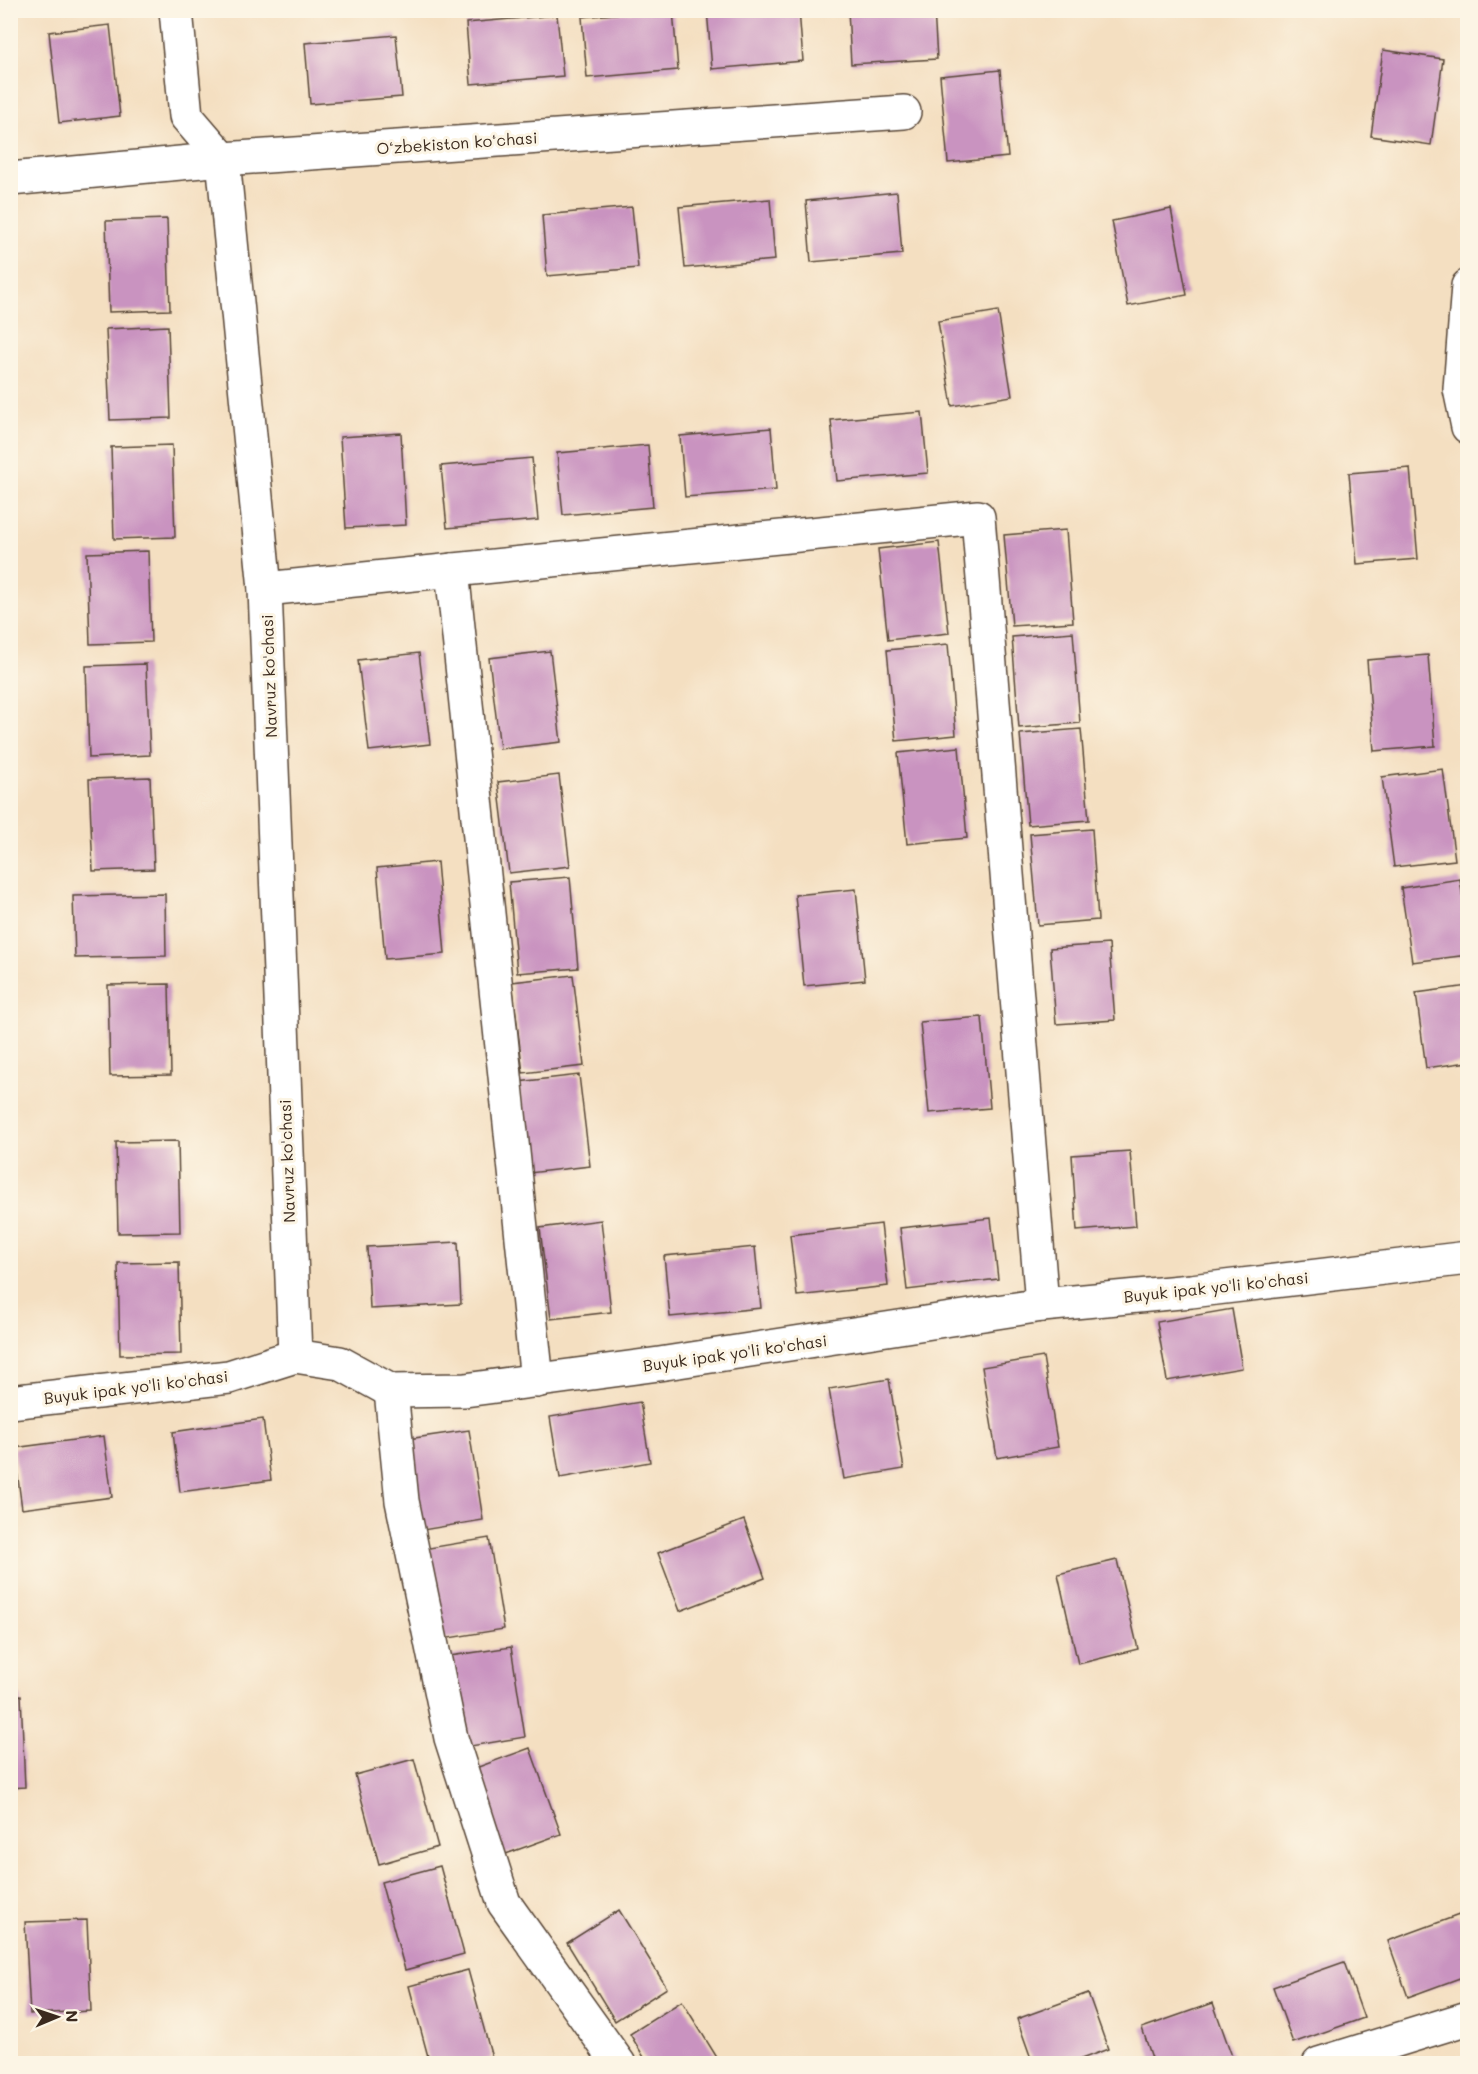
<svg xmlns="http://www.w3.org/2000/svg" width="1478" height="2074" font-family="Mali,sans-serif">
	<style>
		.building { fill: #c993c0 }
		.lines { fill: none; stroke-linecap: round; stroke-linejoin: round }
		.street-casing { stroke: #574536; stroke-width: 36 }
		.street { stroke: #fff; stroke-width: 33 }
		.labels { text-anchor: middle; stroke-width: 6; stroke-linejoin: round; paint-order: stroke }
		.street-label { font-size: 16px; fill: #3b2a1e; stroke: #fcf5e5 }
	</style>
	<rect width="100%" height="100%" fill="#fcf5e5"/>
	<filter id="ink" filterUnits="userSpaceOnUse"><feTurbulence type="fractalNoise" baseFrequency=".0167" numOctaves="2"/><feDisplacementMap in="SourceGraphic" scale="12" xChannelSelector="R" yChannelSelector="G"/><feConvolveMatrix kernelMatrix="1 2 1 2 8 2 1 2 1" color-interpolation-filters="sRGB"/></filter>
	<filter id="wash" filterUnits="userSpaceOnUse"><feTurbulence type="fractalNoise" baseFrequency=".008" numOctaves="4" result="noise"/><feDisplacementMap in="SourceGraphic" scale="24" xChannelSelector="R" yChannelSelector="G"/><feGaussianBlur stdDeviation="1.35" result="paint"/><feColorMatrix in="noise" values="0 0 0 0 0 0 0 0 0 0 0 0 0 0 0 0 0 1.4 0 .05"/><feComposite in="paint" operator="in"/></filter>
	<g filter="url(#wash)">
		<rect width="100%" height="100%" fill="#f4dfc1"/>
		<g id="blocks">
			<g class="building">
				<path d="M657,10H673L678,70L587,78L582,17Z"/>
				<path d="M707,10H799L803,61L712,69Z"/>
				<path d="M848,10H934L937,59L851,64Z"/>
				<path d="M557,15L563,76L471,84L466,23Z"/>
				<path d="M110,25L120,116L59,123L49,32Z"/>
				<path d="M396,35L402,97L310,104L305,43Z"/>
				<path d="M1383,50L1443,59L1431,145L1371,136Z"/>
				<path d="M1000,70L1008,157L948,163L940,76Z"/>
				<path d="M897,192L902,254L811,262L806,201Z"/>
				<path d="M770,199L775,260L685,268L679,207Z"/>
				<path d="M632,207L638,268L547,276L542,215Z"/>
				<path d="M1171,209L1187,295L1128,306L1112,221Z"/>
				<path d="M167,219L170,310L109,312L106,221Z"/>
				<path d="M998,311L1012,396L952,406L938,321Z"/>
				<path d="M168,326L171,418L110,420L106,329Z"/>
				<path d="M922,412L928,473L837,481L831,420Z"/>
				<path d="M771,428L776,490L685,497L680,436Z"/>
				<path d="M401,433L406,525L346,528L340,437Z"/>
				<path d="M172,445L175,537L114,539L111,447Z"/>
				<path d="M648,445L653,507L563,515L557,453Z"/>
				<path d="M532,458L538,520L447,528L441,466Z"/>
				<path d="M1410,468L1418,559L1357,564L1349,473Z"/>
				<path d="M1066,530L1073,622L1012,626L1004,535Z"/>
				<path d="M939,542L949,633L888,640L878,549Z"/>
				<path d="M148,551L151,642L90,644L87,553Z"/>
				<path d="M1073,632L1080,723L1019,728L1012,637Z"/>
				<path d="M948,644L956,735L896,741L887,650Z"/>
				<path d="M550,651L561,742L500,749L489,658Z"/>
				<path d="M419,653L430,744L369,751L358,660Z"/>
				<path d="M1428,655L1435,746L1374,751L1367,660Z"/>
				<path d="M146,664L150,755L89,758L86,666Z"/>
				<path d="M1081,729L1089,820L1028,825L1020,734Z"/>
				<path d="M959,747L967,838L907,844L898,753Z"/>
				<path d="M1443,769L1455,860L1394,867L1382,777Z"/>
				<path d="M559,775L570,866L509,873L498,782Z"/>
				<path d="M150,777L154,869L93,871L89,779Z"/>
				<path d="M1092,829L1098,920L1038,925L1030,834Z"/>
				<path d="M437,862L445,954L385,959L377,868Z"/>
				<path d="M570,877L578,968L517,973L509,882Z"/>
				<path d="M1460,879L1468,934V955L1412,962L1401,888Z"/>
				<path d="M856,889L865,980L804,986L795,895Z"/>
				<path d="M165,894L166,956L75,958L73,896Z"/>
				<path d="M1109,944L1115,1020L1056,1024L1050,948Z"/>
				<path d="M573,975L584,1066L523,1073L512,982Z"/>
				<path d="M169,984L171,1075L110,1076L108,985Z"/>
				<path d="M1468,986V1062L1426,1068L1416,993Z"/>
				<path d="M982,1017L990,1108L929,1113L920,1022Z"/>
				<path d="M579,1075L590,1166L529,1173L518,1082Z"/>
				<path d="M178,1141L180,1232L118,1233L116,1142Z"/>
				<path d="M1130,1151L1136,1226L1077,1231L1072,1155Z"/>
				<path d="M991,1218L998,1279L907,1290L900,1228Z"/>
				<path d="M601,1220L611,1312L551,1319L540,1228Z"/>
				<path d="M881,1224L888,1286L797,1296L790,1235Z"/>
				<path d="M458,1242L461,1304L370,1309L367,1247Z"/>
				<path d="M755,1247L761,1308L670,1317L664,1256Z"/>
				<path d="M179,1262L181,1354L120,1355L118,1263Z"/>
				<path d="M1232,1309L1242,1368L1167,1381L1157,1322Z"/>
				<path d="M1043,1357L1058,1447L997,1458L982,1367Z"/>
				<path d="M889,1379L904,1469L844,1479L829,1389Z"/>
				<path d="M640,1402L650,1462L560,1478L550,1417Z"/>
				<path d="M263,1419L271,1480L180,1492L173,1432Z"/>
				<path d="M469,1430L483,1520L423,1530L408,1439Z"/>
				<path d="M104,1436L112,1497L22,1509L14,1448Z"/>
				<path d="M744,1520L765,1578L680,1611L658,1553Z"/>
				<path d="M489,1538L504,1629L443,1639L429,1548Z"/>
				<path d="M1117,1560L1138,1649L1078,1664L1058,1574Z"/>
				<path d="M511,1647L525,1737L465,1747L450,1656Z"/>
				<path d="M21,1695L25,1787L10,1788V1696Z"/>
				<path d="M530,1748L561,1834L503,1855L473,1769Z"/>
				<path d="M414,1759L438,1847L379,1864L355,1775Z"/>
				<path d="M440,1866L464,1954L405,1970L381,1882Z"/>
				<path d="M619,1910L667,1988L615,2021L567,1943Z"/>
				<path d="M1459,1915L1468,1938V1975L1408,1997L1388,1941Z"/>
				<path d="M87,1920L91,2011L30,2014L25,1922Z"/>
				<path d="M1344,1962L1364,2018L1293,2043L1273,1987Z"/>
				<path d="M468,1970L492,2058L471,2064H430L409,1986Z"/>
				<path d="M1088,1993L1108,2049L1068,2064H1033L1017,2019Z"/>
				<path d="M682,2001L721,2064H648L630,2034Z"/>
				<path d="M1213,2003L1233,2059L1221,2064H1154L1142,2028Z"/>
			</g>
		</g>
	</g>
	<g filter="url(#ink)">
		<use href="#blocks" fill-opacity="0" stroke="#574536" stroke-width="1.5"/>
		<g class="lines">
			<g class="street-casing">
				<g id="street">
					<path d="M176,10L186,116L223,159L265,589L295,1356"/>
					<path d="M10,179L223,159L904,112"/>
					<path d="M1468,286L1460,389L1468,427"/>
					<path d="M452,570L537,1381"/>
					<path d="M265,589L978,517L1042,1305"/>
					<path d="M391,1391L402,1501L451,1738L504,1903L619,2064"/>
					<path d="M10,1402L229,1377L295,1356L340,1363L391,1391L465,1390L659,1364L1042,1305L1191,1291L1468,1258"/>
					<path d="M1319,2064L1468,2018"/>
				</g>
			</g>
			<use href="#street" class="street"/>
		</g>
	</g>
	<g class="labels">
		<g class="street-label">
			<text transform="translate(457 143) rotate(-4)" y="6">O‘zbekiston ko‘chasi</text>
			<text transform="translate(269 676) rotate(-92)" y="6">Navruz ko'chasi</text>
			<text transform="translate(287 1161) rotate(-92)" y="6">Navruz ko'chasi</text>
			<text transform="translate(1216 1287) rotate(-6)" y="6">Buyuk ipak yo'li ko'chasi</text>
			<text transform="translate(735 1353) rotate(-8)" y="6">Buyuk ipak yo'li ko'chasi</text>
			<text transform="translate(136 1387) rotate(-7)" y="6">Buyuk ipak yo'li ko'chasi</text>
		</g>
	</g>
	<rect width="1478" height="2074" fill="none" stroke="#fcf5e5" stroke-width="36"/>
	<g transform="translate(57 2017) rotate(88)" stroke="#fcf5e5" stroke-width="4.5" paint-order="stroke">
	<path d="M0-4.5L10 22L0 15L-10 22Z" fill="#3b2a1e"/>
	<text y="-9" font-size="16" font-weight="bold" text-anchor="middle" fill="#3b2a1e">N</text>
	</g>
</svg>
